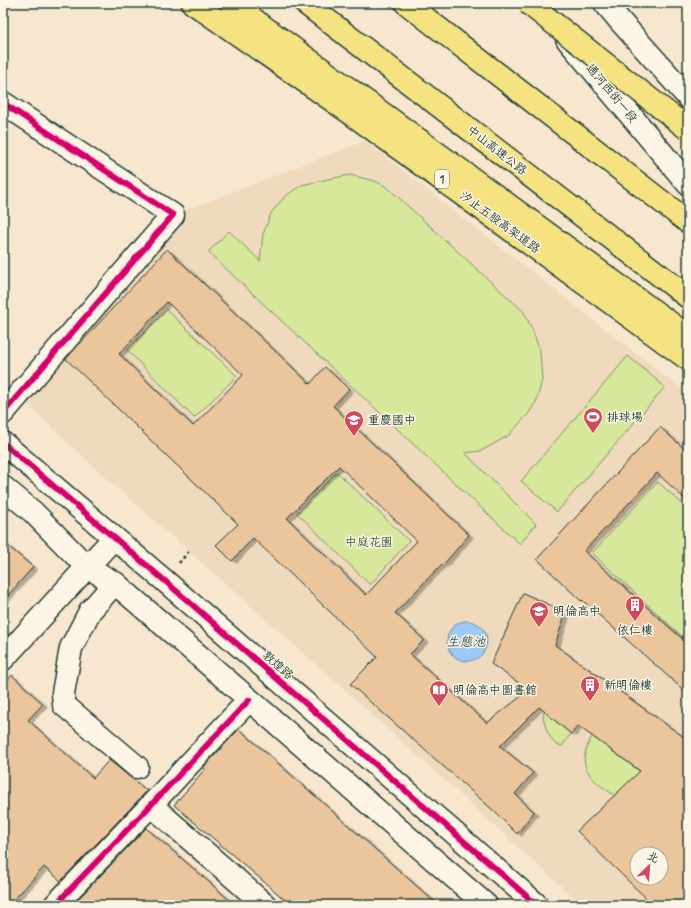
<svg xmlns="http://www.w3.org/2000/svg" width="691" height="908" font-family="Mynerve,'LXGW WenKai TC',sans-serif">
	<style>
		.built { fill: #efdabd; fill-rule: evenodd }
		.green { fill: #d7e79b; stroke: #7b9268 }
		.water { fill: #9bcaf6; stroke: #6992a8 }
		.building { fill: #ebc59c; stroke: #1f3d34; fill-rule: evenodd; filter: url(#shadow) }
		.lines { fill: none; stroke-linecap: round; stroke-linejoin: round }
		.minor-casing { stroke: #1f3d34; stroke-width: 25 }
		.highway-casing { stroke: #1f3d34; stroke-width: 25 }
		.path { stroke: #1f3d34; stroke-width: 2.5; stroke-dasharray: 3 3; stroke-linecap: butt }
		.minor { stroke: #fcf5e5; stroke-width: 22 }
		.highway { stroke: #f5e382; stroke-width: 22 }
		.highway-bridge-casing { stroke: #1f3d34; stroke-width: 25; stroke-linecap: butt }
		.highway-bridge { stroke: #f5e382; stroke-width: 22 }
		.cycleway-casing { stroke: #fcf5e5; stroke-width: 8 }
		.cycleway { stroke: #d6006c; stroke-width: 6 }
		.labels { text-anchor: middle; stroke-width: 3; stroke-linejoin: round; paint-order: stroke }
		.shield { fill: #fcf5e5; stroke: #617469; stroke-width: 1 }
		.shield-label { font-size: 11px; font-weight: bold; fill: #1f3d34 }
		.street-label { font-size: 12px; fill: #1f3d34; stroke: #fcf5e5 }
		.poi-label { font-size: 12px; fill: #1f3d34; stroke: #fcf5e5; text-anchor: start }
		.park-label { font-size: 12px; fill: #3b5643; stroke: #fcf5e5 }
		.water-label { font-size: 13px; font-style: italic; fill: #38595b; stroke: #fcf5e5 }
	</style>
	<defs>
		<filter id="shadow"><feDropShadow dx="4.5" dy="2.5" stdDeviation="0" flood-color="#0004"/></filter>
	</defs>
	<rect width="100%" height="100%" fill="#f7e7cf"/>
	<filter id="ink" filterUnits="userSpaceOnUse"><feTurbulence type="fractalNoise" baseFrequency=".025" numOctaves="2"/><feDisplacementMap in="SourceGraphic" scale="8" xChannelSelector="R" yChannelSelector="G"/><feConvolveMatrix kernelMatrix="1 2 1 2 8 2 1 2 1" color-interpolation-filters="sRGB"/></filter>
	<g filter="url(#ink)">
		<path class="built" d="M365,141L688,394V905H582L336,682L105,477L20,398L183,211ZM637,854H661V878H637Z"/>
		<g class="green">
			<path d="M350,175L375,181L387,187L524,312L532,329L540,351L542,380L537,400L529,413L508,436L481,451L465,453L536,524L520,544L208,252L229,231L260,261L263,234L271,213L285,196L302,185L328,179Z"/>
			<path d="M167,310L237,376L194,418L127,350Z"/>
			<path d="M628,356L665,387L557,512L521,481Z"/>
			<path d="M337,472L409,541L370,585L297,513Z"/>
			<path d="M658,482L688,509V642L592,553Z"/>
			<path d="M545,707L553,719L571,734L562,746L555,744L547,732L543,717Z"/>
			<path d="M592,736L642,773L622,801C607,789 580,777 585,754C586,748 589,742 592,736Z"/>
		</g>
		<circle class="water" cx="467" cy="641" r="20"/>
		<g class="building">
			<path d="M167,249L310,384L325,367L349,389L333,406L469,535L443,565L442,564L395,613L424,640L410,654L487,723L529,690L491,664L523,593L566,612L555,645L688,740V905H653L577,831L640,771L578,726L571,734L539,707L500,746L533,773L515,794L534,812L517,834L494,811L350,684L377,657L253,538L232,561L216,545L238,524L66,359ZM167,302L243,375L193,426L119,354ZM339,466L417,541L366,595L287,518ZM637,854H661V878H637Z"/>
			<path d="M660,427L688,452V502L657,473L584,551L688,644V694L582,600L581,601L537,559Z"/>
			<path d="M3,542L33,567L3,601Z"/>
			<path d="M12,675L43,704L28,720L93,778L109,760L147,791L61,881L44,867L9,905H3V685Z"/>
			<path d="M239,729L313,794L438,905H291L174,805L205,769L203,768Z"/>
			<path d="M146,828L194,869L235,905H87L79,898Z"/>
		</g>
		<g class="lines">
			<g class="minor-casing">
				<g id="minor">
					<path d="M605,3L620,21L688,97"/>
					<path d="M567,39L688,184"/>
					<path d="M3,103L173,215L3,413"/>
					<path d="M3,443L165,581L537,905"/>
					<path d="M3,487L33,512L87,567L115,583L486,905"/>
					<path d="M115,583L90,611L71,648L63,693L64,705L137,767"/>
					<path d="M3,659L87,567L114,538"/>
					<path d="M151,805L265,905"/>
					<path d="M55,905L151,805L249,700"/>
				</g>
			</g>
			<g class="highway-casing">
				<g id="highway">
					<path d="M193,3L349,112L688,359"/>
					<path d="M231,3L688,336"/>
					<path d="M305,3L688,297"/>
					<path d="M406,3L688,222"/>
				</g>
			</g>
			<path class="path" d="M179,563L189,551"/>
			<use href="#minor" class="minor"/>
			<use href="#highway" class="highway"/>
			<g class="highway-bridge-casing">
				<path id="highway-bridge" d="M528,3L688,129"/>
			</g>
			<use href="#highway-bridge" class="highway-bridge"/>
			<g class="cycleway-casing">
				<g id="cycleway">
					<path d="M3,103L173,215L3,413"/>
					<path d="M3,443L165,581L537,905"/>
					<path d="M55,905L151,805L249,700"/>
				</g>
			</g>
			<use href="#cycleway" class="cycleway"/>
		</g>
	</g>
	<defs>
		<g id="stadium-pin" transform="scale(1)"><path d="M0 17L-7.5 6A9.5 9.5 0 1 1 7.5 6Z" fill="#d1495b" stroke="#fcf5e5"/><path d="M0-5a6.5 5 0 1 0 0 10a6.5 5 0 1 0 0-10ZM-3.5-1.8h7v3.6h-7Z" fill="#fff"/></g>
		<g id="school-pin" transform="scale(1)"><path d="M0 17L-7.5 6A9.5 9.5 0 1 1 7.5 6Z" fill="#d1495b" stroke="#fcf5e5"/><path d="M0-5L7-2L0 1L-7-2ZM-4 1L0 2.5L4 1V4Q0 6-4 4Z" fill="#fff"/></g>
		<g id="building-pin" transform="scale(1)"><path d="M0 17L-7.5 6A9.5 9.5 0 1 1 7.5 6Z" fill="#d1495b" stroke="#fcf5e5"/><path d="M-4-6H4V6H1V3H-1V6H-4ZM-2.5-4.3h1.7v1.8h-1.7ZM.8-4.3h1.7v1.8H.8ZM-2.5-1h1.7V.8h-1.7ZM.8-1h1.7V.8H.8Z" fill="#fff"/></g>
		<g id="library-pin" transform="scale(1)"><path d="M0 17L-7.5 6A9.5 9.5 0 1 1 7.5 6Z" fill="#d1495b" stroke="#fcf5e5"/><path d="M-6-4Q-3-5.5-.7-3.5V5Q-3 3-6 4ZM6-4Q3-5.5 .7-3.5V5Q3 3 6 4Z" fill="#fff"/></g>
	</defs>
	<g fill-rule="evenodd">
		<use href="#stadium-pin" x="593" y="417"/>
		<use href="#school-pin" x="354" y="420"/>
		<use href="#building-pin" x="635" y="605"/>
		<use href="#school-pin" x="539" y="611"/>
		<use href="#building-pin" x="590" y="685"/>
		<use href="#library-pin" x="439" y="690"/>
	</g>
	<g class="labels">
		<rect class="shield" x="435" y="170" width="14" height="18" rx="3"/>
		<g class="shield-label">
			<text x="442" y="183">1</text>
		</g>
		<g class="street-label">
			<text transform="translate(612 93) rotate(50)" y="4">通河西街一段</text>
			<text transform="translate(497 150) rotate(38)" y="4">中山高速公路</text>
			<text transform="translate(500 222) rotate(36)" y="4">汐止五股高架道路</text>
			<text transform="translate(278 665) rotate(41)" y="4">敦煌路</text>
		</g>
		<g class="poi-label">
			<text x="607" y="421">排球場</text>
			<text x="368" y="424">重慶國中</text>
			<text x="553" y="615">明倫高中</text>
			<text x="635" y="634" text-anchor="middle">依仁樓</text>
			<text x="604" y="689">新明倫樓</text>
			<text x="453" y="694">明倫高中圖書館</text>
		</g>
		<g class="park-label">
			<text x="369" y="546">中庭花園</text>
		</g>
		<g class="water-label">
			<text x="466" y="646">生態池</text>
		</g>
	</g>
	<rect width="691" height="908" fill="none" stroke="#fcf5e5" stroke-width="16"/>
	<rect x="8" y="8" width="675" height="892" fill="none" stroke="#1f3d34" stroke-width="1.5" filter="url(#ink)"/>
	<g transform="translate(649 866) rotate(25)"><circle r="19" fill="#fcf5e5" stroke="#a4ab9e"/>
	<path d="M0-3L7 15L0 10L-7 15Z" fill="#d1495b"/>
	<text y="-6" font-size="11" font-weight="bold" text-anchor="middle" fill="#1f3d34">北</text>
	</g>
</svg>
